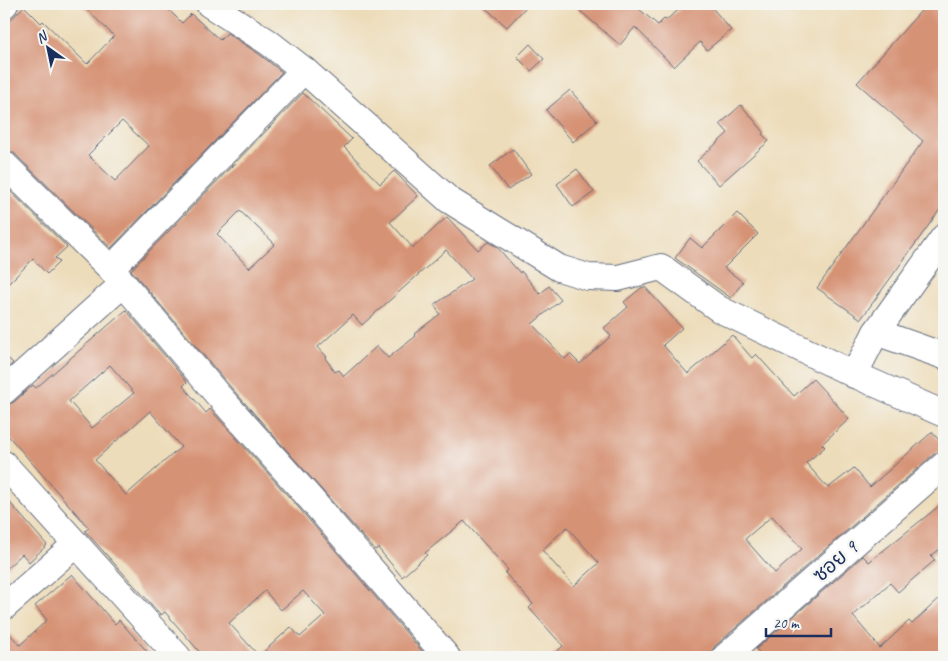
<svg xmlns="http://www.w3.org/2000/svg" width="948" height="661" font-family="Caveat,'Playpen Sans Thai',sans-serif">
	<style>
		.building { fill: #d69274; fill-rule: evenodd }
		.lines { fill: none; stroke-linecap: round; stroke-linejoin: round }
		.minor-casing { stroke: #646c7e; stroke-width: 28 }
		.minor { stroke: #fff; stroke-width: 26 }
		.labels { text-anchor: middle; stroke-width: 5; stroke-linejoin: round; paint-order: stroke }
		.street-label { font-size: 20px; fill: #1b2f5e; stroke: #f6f6f2 }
	</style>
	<rect width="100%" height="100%" fill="#f6f6f2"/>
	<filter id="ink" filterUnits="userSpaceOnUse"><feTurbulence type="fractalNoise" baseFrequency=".02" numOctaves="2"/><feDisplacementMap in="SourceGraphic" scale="10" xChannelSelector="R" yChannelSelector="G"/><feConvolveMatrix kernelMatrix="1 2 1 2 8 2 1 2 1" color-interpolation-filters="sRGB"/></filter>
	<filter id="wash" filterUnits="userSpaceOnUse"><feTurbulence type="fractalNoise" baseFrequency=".0096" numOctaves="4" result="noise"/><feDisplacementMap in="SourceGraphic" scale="20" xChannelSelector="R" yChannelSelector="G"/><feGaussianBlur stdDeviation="1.12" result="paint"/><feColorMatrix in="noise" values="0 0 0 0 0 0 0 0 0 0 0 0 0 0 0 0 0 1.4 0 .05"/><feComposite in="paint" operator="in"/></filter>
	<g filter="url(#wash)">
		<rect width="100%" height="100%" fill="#eddcb9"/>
		<g id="blocks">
			<g class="building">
				<path d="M81,4H163L182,23L191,14L220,40L227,33L259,54L282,72L111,248L14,153L8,150L4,149V27L24,6L41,23L43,21L87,64L114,36ZM122,121L149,146L115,181L88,155Z"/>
				<path d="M481,4H529L507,27Z"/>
				<path d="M572,4H633L658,25L664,19L666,20L686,4H709L731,30L707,50L700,42L674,67L635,27L620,45Z"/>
				<path d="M927,4H944V204L861,319L817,288L923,141L857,83Z"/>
				<path d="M530,44L544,59L531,71L517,57Z"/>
				<path d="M570,90L597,121L573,142L546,110Z"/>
				<path d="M303,93L352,139L344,147L380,184L394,171L418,196L390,222L413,248L447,217L478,250L488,242L497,247L520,273L521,271L540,294L549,286L561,300L532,324L565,359L570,354L580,364L611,336L604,328L628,307L624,302L641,288L645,287L682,328L663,345L688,374L732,335L752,358L756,354L794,396L813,379L838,406L849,419L822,444L825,447L806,463L828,488L854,468L870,487L932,432L944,446V450L934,454L715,646L711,652L710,657H551L563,646L529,608L533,604L505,573L508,570L464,521L425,553L427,555L402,577L378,548L375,550L228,384L131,270ZM240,211L275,244L249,268L217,234ZM446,250L472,279L434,305L440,314L414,334L416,336L388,358L377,346L344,376L339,370L335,372L325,358L327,357L318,347L353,315L362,325ZM772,516L802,549L775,573L745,539ZM567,527L599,563L574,586L542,550Z"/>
				<path d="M741,105L764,132L762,134L769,141L719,185L697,161L728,133L720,124Z"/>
				<path d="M513,149L531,174L508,190L490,166Z"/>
				<path d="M577,169L594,192L573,207L557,184Z"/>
				<path d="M9,190L67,247L55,258L59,262L47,274L33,259L4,288V195Z"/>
				<path d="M737,213L758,234L724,268L743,282L731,298L675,258L690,238L702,248Z"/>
				<path d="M126,310L187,382L183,386L206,413L210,409L298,507L427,657H204L165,612L161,615L85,531L89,528L4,431V406L14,402L33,385L36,388ZM110,365L134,393L92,428L69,401ZM150,411L181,447L126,495L95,460ZM265,591L281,610L303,591L325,615L300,637L291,627L259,656L229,623Z"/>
				<path d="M4,354L13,363L4,371Z"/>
				<path d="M4,496L47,545L29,562L22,554L4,571Z"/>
				<path d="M944,502V546L931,556L935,560L898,592L890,583L853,616L880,648L909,621L912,624L944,594V657H763L756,649L863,556L869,562Z"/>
				<path d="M72,574L115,624L119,620L152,657H4V628L20,645L47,620L35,606Z"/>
			</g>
		</g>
	</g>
	<g filter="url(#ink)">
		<use href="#blocks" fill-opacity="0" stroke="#646c7e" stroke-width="1"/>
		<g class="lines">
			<g class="minor-casing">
				<g id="minor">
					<path d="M209,4L268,42L304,70L449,200L559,268L588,277L618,278L661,267L719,309L851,373L944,414"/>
					<path d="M4,5L5,4"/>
					<path d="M4,164L111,269L217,394L309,497L447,657"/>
					<path d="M944,237L876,332L944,356"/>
					<path d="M111,269L304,70"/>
					<path d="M854,375L876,332"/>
					<path d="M4,391L123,284"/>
					<path d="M4,464L178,657"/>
					<path d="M4,607L76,544"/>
					<path d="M725,657L944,465"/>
				</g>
			</g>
			<use href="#minor" class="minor"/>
		</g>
	</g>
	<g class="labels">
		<g class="street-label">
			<text transform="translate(835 561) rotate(-41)" y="7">ซอย 9</text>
		</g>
	</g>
	<rect width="948" height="661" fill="none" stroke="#f6f6f2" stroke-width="20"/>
	<g transform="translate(48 48) rotate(327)" stroke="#f6f6f2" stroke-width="4" paint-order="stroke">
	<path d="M0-4L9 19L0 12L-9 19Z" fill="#1b2f5e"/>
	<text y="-8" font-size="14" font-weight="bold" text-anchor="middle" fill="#1b2f5e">N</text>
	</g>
	<path d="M766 628v8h65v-8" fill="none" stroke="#1b2f5e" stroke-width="2.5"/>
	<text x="773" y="628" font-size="15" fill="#1b2f5e" stroke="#f6f6f2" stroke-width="4" paint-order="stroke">20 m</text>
</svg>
